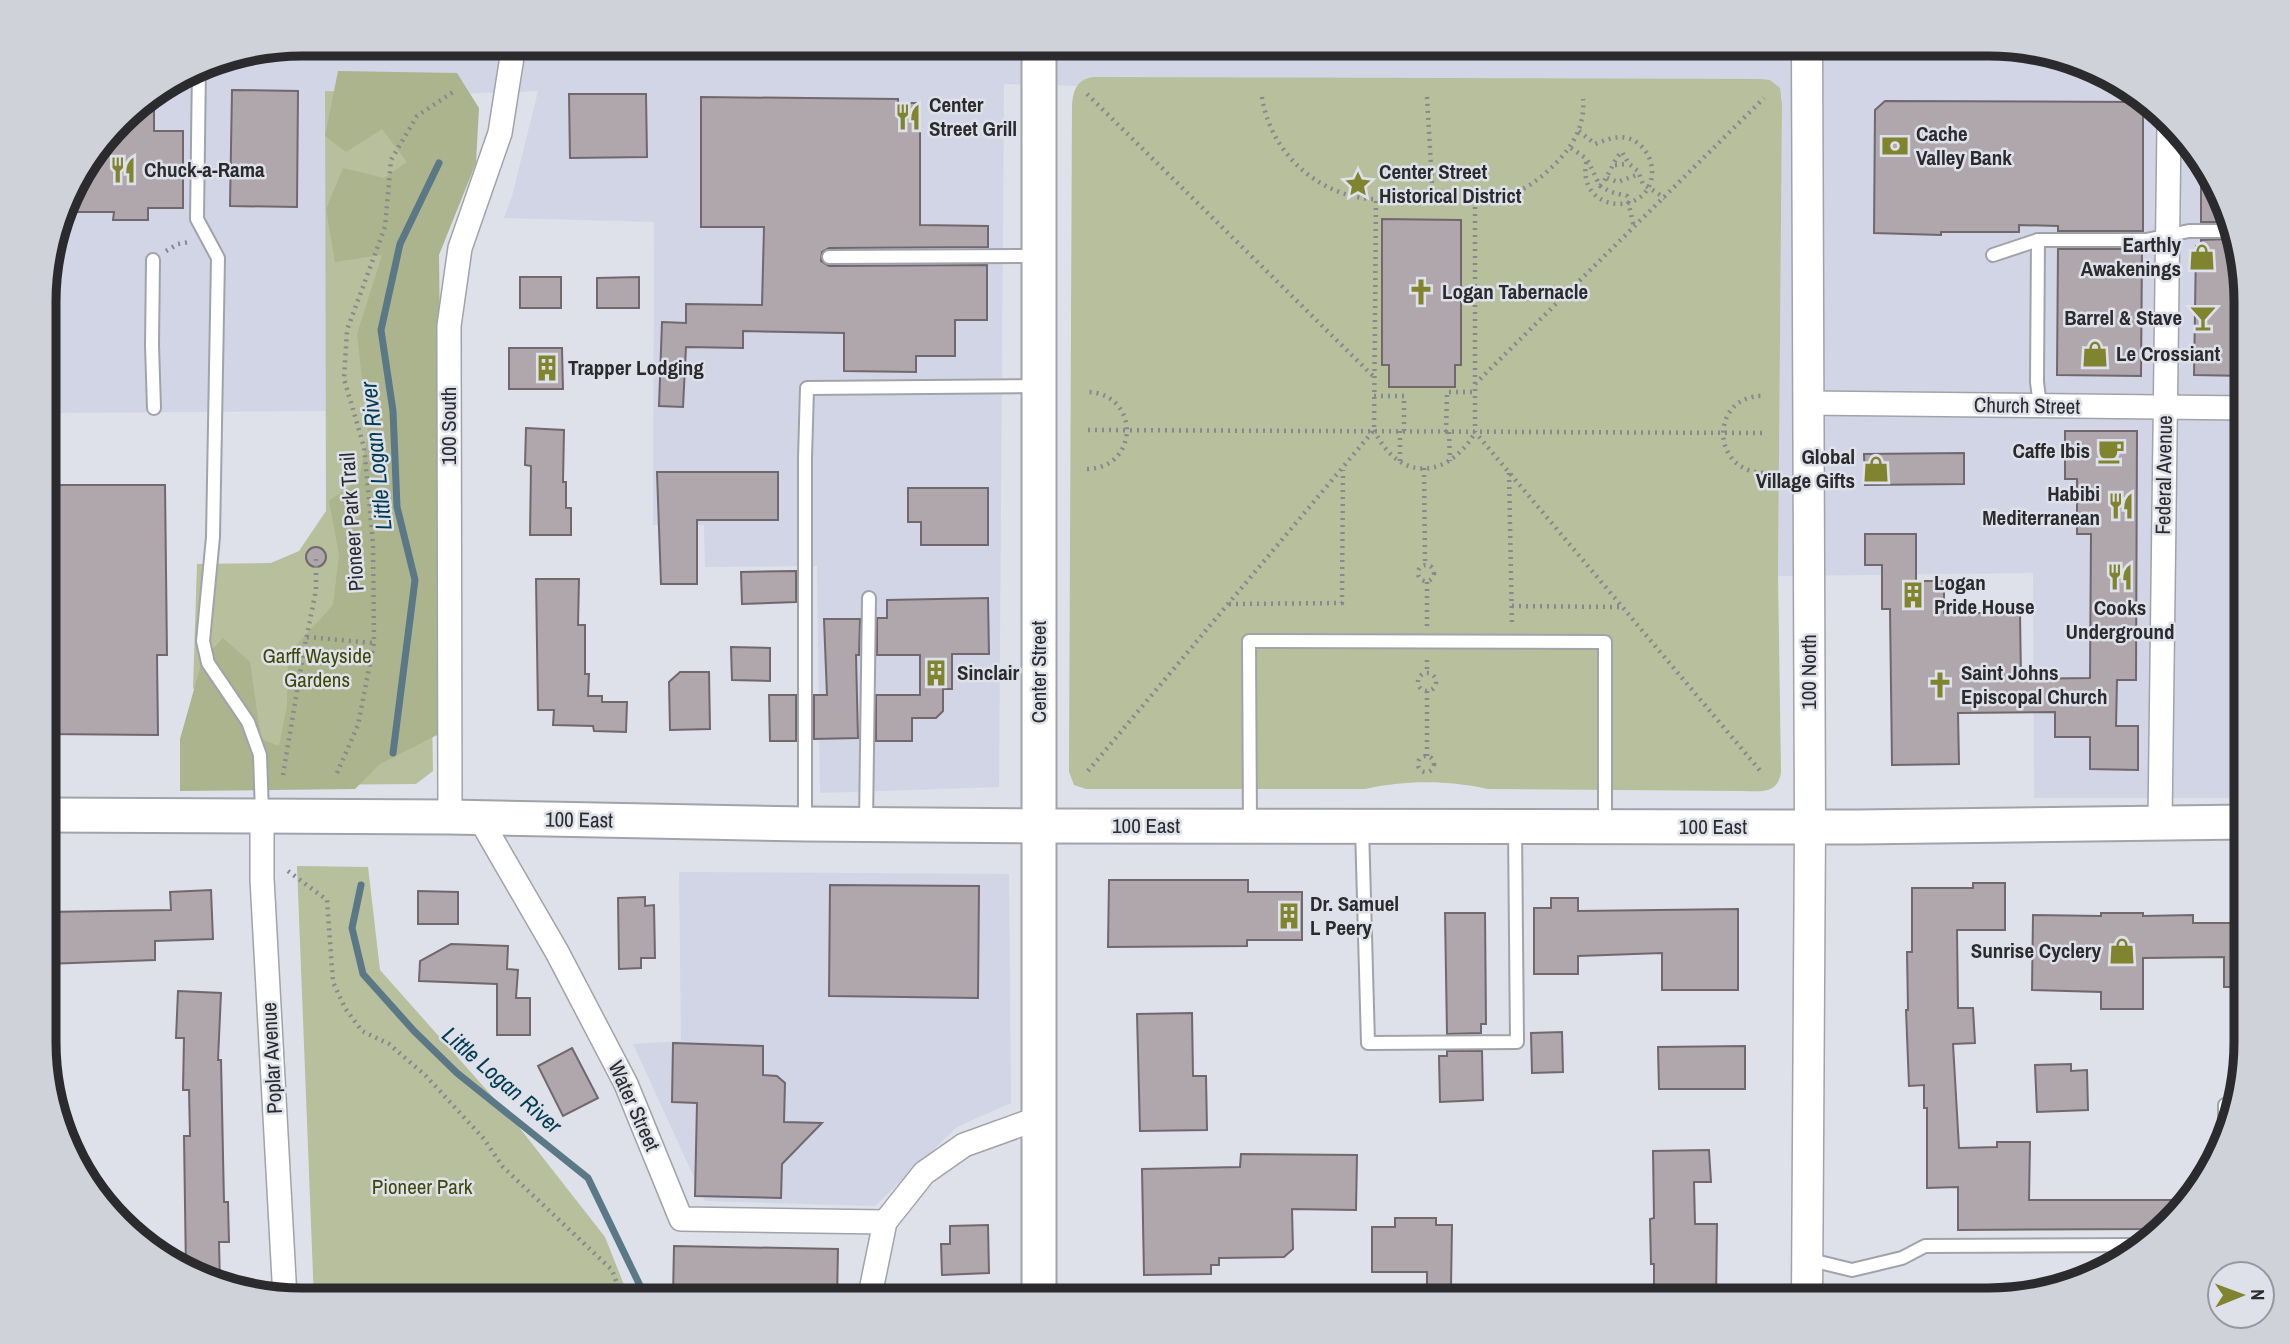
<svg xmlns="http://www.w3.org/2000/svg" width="2290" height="1344" font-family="'Archivo Narrow',sans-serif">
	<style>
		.built { fill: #d1d5e5 }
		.green { fill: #b7bf9d }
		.forest { fill: #abb48d }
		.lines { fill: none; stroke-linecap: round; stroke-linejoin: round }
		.stream { stroke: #5b7887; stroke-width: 7 }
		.building { fill: #afa7ac; stroke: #70686d; stroke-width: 2 }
		.service-casing { stroke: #a1a3ab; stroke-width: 16 }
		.minor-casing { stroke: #a1a3ab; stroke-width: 26 }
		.tertiary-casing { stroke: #a1a3ab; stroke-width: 33 }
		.secondary-casing { stroke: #a1a3ab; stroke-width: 37 }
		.path { stroke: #87898e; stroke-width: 4.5; stroke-dasharray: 2 5; stroke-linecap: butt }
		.service { stroke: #fff; stroke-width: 12 }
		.minor { stroke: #fff; stroke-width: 23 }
		.tertiary { stroke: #fff; stroke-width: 30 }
		.secondary { stroke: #fff; stroke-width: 33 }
		.labels { text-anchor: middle; stroke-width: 5; stroke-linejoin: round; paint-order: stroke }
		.poi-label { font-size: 21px; font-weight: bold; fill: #2b2b2e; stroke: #dee1e9; text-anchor: start }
		.street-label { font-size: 21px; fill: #2b2b2e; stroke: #dee1e9 }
		.park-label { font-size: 21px; fill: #3e4705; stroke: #dee1e9 }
		.water-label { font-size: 23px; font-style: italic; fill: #003c52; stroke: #dee1e9 }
		.rim { fill: none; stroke: #2b2b2e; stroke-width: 9 }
	</style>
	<rect width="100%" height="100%" fill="#dee1e9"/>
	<g class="built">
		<path d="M302,44H1988L2055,53L2117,79L2203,159L2246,285V798H2034L2033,573L1778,576L1782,104V96L1770,80L1095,77L1086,78L1076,86L1004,84L999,787L820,793L817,566L705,567L704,525H653L654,222L504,218L512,196L538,91L458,94L325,91L326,411L46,413V269L71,188L132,108L204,63Z"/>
		<path d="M679,872L1009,874L1011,1103L957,1127L875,1206L705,1201L633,1044L681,1041Z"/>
	</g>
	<g class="green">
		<path d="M1095,77L1760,79L1770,80L1780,88L1782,104L1778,576L1781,772C1778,795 1760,791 1742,791L1488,789C1449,780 1404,780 1365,789H1086L1074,785L1069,772L1072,106C1073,89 1078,78 1095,77Z"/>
		<path d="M325,91L458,94L425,260L433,771L416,784L296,785L213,713L193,688L197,564L271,563L299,551L326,511Z"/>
		<path d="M297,866L368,867L380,970L515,1122L605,1237L630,1300H314Z"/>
	</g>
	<path class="forest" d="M338,71L457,73L479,108L476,163L439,255L443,581L439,734L380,764L355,789L180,791V739L202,661L223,638L250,662L261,739L279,746L287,706L288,654L333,605L339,555L329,501L359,480L368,433L357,334L382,255L335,262L326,209L343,168L384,178L407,162L382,129L346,152L325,136Z"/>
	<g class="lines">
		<g class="stream">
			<path d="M393,753L415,580L397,507L393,411L381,330L400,244L439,163"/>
			<path d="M361,885L352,928L363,974L414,1031L457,1073L588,1178L647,1300"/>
		</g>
	</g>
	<g class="building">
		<path d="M232,90L298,91L297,207L230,206Z"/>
		<path d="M569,94H646L647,157L570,158Z"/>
		<path d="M701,97L898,99V103H920V225L988,226V247L829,248L822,252L821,261L829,266L987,265V320H955V356H916V372L844,371V333L743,331V348L686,347L683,407L659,406L662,322L686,323V304L762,305L764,227H701Z"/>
		<path d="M1885,101L2143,102V231H2058V226L2019,225V232H1941V235L1874,233L1875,110Z"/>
		<path d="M138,104H154V131H183V208H148V220H113L114,212H77V179L132,108Z"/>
		<path d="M2204,162L2208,175L2224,222H2201V163Z"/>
		<path d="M1382,219L1461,220V365H1455V387H1389V365H1382Z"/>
		<path d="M2230,239L2246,285V376L2194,375L2196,246H2201V240Z"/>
		<path d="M2058,249H2142L2141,376L2057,375Z"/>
		<rect x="520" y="277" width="41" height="31"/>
		<path d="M639,277V308H597V278Z"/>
		<path d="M509,348H562L563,389H509Z"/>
		<path d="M526,428L564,430L563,482H566V508H571V535H530L531,466L525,465Z"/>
		<path d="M2065,431H2137L2136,680H2117L2116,726H2138V770L2090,769V737H2055V712L1958,713L1959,764L1892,765L1890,609H1882V565H1865V534H1916V581H1944V613H2020L2021,679L2090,678L2091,534H2077V479H2065Z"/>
		<path d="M1964,453V484L1865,485L1864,454Z"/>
		<path d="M657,472H778V520H697V584H661Z"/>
		<path d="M46,485H165L167,655H157L158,735L46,734Z"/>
		<path d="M908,488H988V545H921V522H908Z"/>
		<circle cx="316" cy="557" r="10"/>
		<path d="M796,571V602L742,604L741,572Z"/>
		<path d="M536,579H579L578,625H585V674H589L588,696H602V702H627L626,732L594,731L593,726L553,725L554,710H538Z"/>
		<path d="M988,598L989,654H952V689H943V711L936,718H912V741H876V695H920V655H877V618H887V600Z"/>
		<path d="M824,619H860L859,655H856L858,738L814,739V695H827Z"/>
		<path d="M731,647L770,648V681L732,680Z"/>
		<path d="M680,672H709L710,729L670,730L669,682Z"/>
		<path d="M769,695H796V741H770Z"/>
		<path d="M1109,880H1248V892H1302V940H1247V946L1108,947Z"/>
		<path d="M1973,883H2005V930H1957L1958,1008H1973L1975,1043L1953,1044L1959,1148L1997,1147V1142H2030L2029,1200H2183L2154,1229L1958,1230V1187L1927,1188V1108H1924V1085L1909,1086L1906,1010H1908L1907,952H1912V888H1973Z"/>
		<path d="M830,885L979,886L978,998L829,996Z"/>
		<path d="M211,890L213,939L155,941V960L46,964V912L171,910L170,892Z"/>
		<path d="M418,891L458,892V924H418Z"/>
		<path d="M645,897V906L654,905L655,958H641V968L619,969L618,898Z"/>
		<path d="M1551,898H1578V911L1738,909V990H1662V953L1578,956V974H1534V908H1551Z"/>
		<path d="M1445,913H1485L1486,1024H1481V1033L1447,1034Z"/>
		<path d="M2101,913H2143V916L2193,915V923H2246V987H2224V957L2143,958V1009H2101V992L2032,990L2033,915L2101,916Z"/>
		<path d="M451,944L508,946L507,969L518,970L516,998H530V1035H497V984L419,981L420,961Z"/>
		<path d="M178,991L221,993L218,1060H221L224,1202H228L229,1242H219L220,1285L186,1271L184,1136H190L189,1090H183L184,1038H176Z"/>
		<path d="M1192,1013L1193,1076H1206L1207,1130L1140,1131L1137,1014Z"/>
		<path d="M1562,1032L1563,1072L1532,1073L1531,1033Z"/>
		<path d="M673,1043L763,1046V1075L777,1076L785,1083L784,1122L822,1123L782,1164L781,1198L695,1196L697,1103L672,1102Z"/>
		<path d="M1745,1046V1089H1659L1658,1047Z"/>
		<path d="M572,1048L598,1098L563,1116L538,1066Z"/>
		<path d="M1447,1051H1482L1483,1100L1440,1102L1439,1056H1447Z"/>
		<path d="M2071,1064V1071L2087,1070L2088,1110L2037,1112L2035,1065Z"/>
		<path d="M1709,1150L1711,1182H1694L1695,1224H1717L1716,1300H1654V1264H1651L1650,1219L1654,1218L1653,1151Z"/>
		<path d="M1241,1154L1357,1155L1356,1210L1292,1209L1293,1249L1284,1257L1219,1258V1265H1211V1274L1144,1275L1142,1169L1240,1167Z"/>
		<path d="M1395,1218H1436V1225H1452L1451,1286L1427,1285V1272H1372V1227H1395Z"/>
		<path d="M988,1225L989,1273L942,1275L941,1244H950V1226Z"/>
		<path d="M674,1246L838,1249L837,1300L673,1297Z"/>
	</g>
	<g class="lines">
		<g class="service-casing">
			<g id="service">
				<path d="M199,66L197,219L218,258L213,537L203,641L208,663L248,722L260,755L262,813"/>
				<path d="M2038,240L2037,382L2040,406"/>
				<path d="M1993,255L2038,240H2146L2189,231H2227"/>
				<path d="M829,257L1039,256"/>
				<path d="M153,260L152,345L154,408"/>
				<path d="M805,822V458L807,388L1039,386"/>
				<path d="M866,824L869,598"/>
				<path d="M1250,826L1249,641L1605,642V824"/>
				<path d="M1362,827L1368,1043L1517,1042L1515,827"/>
				<path d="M2225,1127V1105H2232"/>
				<path d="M1807,1259L1852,1270L1902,1258L1925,1246L2138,1245"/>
			</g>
		</g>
		<g class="minor-casing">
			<g id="minor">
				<path d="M1808,403L2246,408"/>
				<path d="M262,817V879L285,1298"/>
				<path d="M450,817L449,326L460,248L500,133L514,44"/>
				<path d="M480,819L557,952L626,1084L681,1219L885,1222"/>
				<path d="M2160,822L2169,127"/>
				<path d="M869,1300L885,1222L924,1173L964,1145L1039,1118"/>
			</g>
		</g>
		<g class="tertiary-casing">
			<path id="tertiary" d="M1807,1300L1810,827L1807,44"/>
		</g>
		<g class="secondary-casing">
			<g id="secondary">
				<path d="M1039,44V1300"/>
				<path d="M46,815L450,817L805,824L1039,826L1858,827L2246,822"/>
			</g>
		</g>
		<g class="path">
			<path d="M1087,94L1374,377"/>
			<path d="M1262,97C1270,152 1317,195 1371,199C1411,199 1474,207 1510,194C1530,188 1544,175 1558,161C1575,143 1585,123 1583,99"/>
			<path d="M1427,97L1433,200"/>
			<path d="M1579,131L1595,144C1611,138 1625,132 1640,145C1647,151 1651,160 1652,169C1655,219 1573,215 1587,159"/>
			<path d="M1571,148L1587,159L1600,186L1611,192L1627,196L1634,228"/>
			<path d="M1615,165L1629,164"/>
			<path d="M1607,178L1618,182L1639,174"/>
			<path d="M1600,186C1609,177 1614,158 1622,152L1629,164L1638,171L1643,184L1665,198"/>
			<path d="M1475,200V432L1763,774"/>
			<path d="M166,251L178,244L189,242"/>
			<path d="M1475,384L1764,98"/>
			<path d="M1374,396H1404V431"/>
			<path d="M1088,430L1762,433"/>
			<path d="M1374,430C1399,482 1446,480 1475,433"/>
			<path d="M1400,431V461"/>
			<path d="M1446,432L1447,392H1474"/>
			<path d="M1449,432L1450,461"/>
			<path d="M1424,468L1425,564"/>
			<path d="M1087,469C1140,468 1140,393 1087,392"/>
			<path d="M1509,473L1512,625"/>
			<path d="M1763,473C1709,470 1711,395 1763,396"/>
			<circle cx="1426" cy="573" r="8"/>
			<path d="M1427,582V626"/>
			<path d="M1229,604L1342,603L1343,470"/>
			<path d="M1512,606L1620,607"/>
			<path d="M307,637L374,643"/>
			<path d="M1427,660V674"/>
			<circle cx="1427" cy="682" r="9"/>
			<circle cx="1426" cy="764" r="8"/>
			<path d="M1427,756V691"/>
			<path d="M1088,771L1374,430L1376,199"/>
			<path d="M337,773L358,725L374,643L373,543L364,447L344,379L347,330L385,227L391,160L417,116L456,90"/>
			<path d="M283,775L303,655L316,590V558"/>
			<path d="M288,871L327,900L333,982L345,1008L362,1031L389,1044L426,1076L484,1139L503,1167L612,1270L623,1300"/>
		</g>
		<use href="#service" class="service"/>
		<use href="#minor" class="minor"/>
		<use href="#tertiary" class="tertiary"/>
		<use href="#secondary" class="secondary"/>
	</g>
	<defs>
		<g id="restaurant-bare" transform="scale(2.1)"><path d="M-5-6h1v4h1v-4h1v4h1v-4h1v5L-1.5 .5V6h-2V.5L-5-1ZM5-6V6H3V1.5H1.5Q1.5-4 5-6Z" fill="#81842e" stroke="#dee1e9" stroke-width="2.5" paint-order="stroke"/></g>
		<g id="bank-bare" transform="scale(2.1)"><path d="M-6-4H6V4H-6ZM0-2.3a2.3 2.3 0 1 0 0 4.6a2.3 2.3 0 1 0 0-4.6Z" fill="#81842e" stroke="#dee1e9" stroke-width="2.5" paint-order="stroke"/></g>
		<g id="sight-bare" transform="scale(2.1)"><path d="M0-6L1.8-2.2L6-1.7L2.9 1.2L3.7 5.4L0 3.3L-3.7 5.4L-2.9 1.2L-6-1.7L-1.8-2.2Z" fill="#81842e" stroke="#dee1e9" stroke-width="2.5" paint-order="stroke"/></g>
		<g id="shop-bare" transform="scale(2.1)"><path d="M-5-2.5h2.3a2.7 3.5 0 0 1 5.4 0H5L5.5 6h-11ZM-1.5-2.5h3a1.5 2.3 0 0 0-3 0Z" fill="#81842e" stroke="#dee1e9" stroke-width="2.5" paint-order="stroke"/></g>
		<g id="church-bare" transform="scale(2.1)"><path d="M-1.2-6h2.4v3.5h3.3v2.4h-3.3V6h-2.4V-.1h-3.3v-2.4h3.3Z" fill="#81842e" stroke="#dee1e9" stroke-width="2.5" paint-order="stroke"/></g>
		<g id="bar-bare" transform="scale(2.1)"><path d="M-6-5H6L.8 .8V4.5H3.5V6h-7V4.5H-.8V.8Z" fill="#81842e" stroke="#dee1e9" stroke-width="2.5" paint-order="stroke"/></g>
		<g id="building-bare" transform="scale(2.1)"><path d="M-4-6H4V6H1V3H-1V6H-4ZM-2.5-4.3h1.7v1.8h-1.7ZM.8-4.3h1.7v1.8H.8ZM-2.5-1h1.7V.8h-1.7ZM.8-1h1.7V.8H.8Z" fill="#81842e" stroke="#dee1e9" stroke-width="2.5" paint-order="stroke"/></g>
		<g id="cafe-bare" transform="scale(2.1)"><path d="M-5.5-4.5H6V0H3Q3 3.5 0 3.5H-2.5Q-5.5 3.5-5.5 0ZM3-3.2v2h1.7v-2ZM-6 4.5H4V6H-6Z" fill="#81842e" stroke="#dee1e9" stroke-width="2.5" paint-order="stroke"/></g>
	</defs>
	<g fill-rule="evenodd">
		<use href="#restaurant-bare" x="908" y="117"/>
		<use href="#bank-bare" x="1895" y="146"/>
		<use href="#restaurant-bare" x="123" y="170"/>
		<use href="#sight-bare" x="1358" y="184"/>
		<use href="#shop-bare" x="2202" y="257"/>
		<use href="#church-bare" x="1421" y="292"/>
		<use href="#bar-bare" x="2203" y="318"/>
		<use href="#shop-bare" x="2095" y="354"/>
		<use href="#building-bare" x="547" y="368"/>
		<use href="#cafe-bare" x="2111" y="451"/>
		<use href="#shop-bare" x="1876" y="469"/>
		<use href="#restaurant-bare" x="2121" y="506"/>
		<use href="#restaurant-bare" x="2120" y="577"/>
		<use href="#building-bare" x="1913" y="595"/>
		<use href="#building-bare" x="936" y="673"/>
		<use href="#church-bare" x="1940" y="685"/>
		<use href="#building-bare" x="1289" y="916"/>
		<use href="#shop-bare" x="2122" y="951"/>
	</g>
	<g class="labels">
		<g class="poi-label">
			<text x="929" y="112">Center<tspan x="929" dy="24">Street Grill</tspan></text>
			<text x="1916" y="141">Cache<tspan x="1916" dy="24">Valley Bank</tspan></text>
			<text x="144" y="177">Chuck-a-Rama</text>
			<text x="1379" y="179">Center Street<tspan x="1379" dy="24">Historical District</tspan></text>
			<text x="2181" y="252" text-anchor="end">Earthly<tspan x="2181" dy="24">Awakenings</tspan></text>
			<text x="1442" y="299">Logan Tabernacle</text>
			<text x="2182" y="325" text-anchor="end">Barrel &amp; Stave</text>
			<text x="2116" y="361">Le Crossiant</text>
			<text x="568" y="375">Trapper Lodging</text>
			<text x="2090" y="458" text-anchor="end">Caffe Ibis</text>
			<text x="1855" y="464" text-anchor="end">Global<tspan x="1855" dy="24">Village Gifts</tspan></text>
			<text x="2100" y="501" text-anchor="end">Habibi<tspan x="2100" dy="24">Mediterranean</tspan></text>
			<text x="1934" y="590">Logan<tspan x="1934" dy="24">Pride House</tspan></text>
			<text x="2120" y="615" text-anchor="middle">Cooks<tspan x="2120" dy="24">Underground</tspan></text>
			<text x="957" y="680">Sinclair</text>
			<text x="1961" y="680">Saint Johns<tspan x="1961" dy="24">Episcopal Church</tspan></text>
			<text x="1310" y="911">Dr. Samuel<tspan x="1310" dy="24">L Peery</tspan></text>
			<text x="2101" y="958" text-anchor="end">Sunrise Cyclery</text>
		</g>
		<g class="street-label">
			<text transform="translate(2027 406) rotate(1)" y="7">Church Street</text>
			<text transform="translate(449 426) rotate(-90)" y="7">100 South</text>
			<text transform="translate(2164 475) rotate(-89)" y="7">Federal Avenue</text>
			<text transform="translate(352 522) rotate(-94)" y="7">Pioneer Park Trail</text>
			<text transform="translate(1039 672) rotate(-90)" y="7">Center Street</text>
			<text transform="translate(1809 672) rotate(-90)" y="7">100 North</text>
			<text transform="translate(579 820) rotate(1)" y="7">100 East</text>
			<text x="1146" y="833">100 East</text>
			<text x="1713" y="834">100 East</text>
			<text transform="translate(272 1058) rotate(-93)" y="7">Poplar Avenue</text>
			<text transform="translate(634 1106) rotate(66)" y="7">Water Street</text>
		</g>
		<g class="park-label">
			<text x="317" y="663">Garff Wayside<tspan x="317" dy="24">Gardens</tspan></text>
			<text x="422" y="1194">Pioneer Park</text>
		</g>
		<g class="water-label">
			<text transform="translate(376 456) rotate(-96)" y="8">Little Logan River</text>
			<text transform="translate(502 1080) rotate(41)" y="8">Little Logan River</text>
		</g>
	</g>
	<path d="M0 0H2290V1344H0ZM302 56H1988A246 246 0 0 1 2234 302V1042A246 246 0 0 1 1988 1288H302A246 246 0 0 1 56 1042V302A246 246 0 0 1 302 56Z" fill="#d0d2da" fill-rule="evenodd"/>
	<path class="rim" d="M302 56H1988A246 246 0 0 1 2234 302V1042A246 246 0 0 1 1988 1288H302A246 246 0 0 1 56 1042V302A246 246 0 0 1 302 56Z"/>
	<g transform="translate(2241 1295) rotate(89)"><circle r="33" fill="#dee1e9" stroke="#96989e" stroke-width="2"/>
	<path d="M0-5L12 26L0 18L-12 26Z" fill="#81842e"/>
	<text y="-10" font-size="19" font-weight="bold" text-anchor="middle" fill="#2b2b2e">N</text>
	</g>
</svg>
